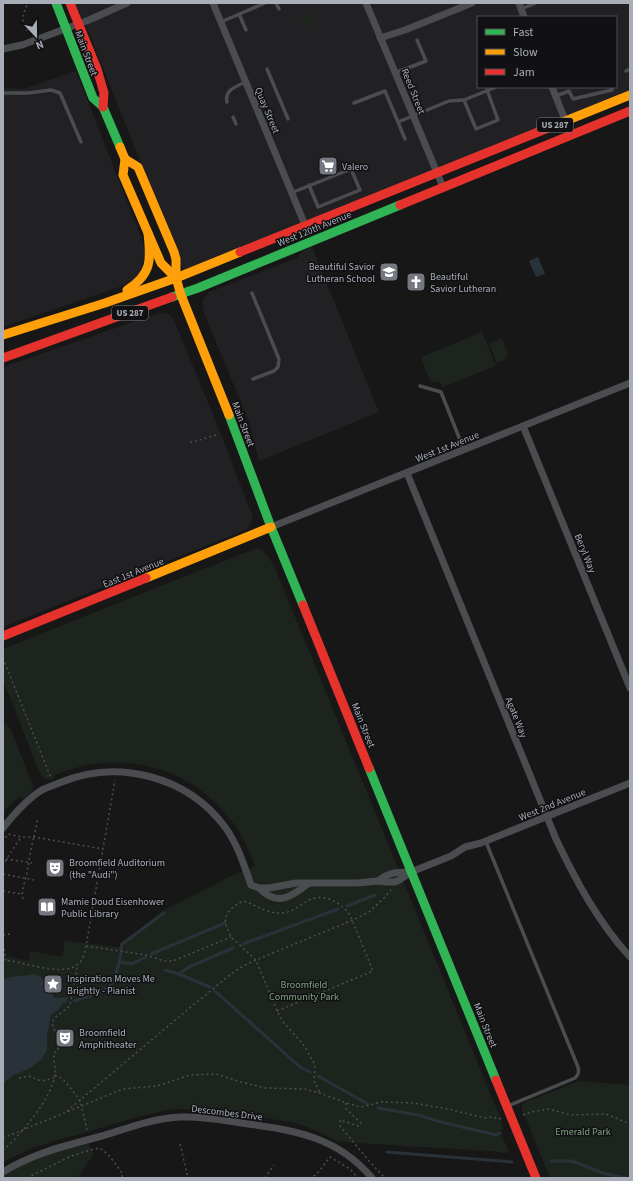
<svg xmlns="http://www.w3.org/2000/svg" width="633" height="1181" font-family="'Source Sans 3',sans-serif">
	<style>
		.built { fill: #212123; fill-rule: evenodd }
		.green { fill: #1d241e }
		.water { fill: #2a3239 }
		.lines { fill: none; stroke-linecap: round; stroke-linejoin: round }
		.stream { stroke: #2a3239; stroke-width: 3 }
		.path { stroke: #4d4e52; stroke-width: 1.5; stroke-dasharray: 2 3; stroke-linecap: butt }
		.lane { stroke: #4b4c50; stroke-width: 3.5 }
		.street { stroke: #4b4c50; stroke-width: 7 }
		.fast { stroke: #30b455; stroke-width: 9 }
		.slow { stroke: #ff9f0a; stroke-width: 9 }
		.jam { stroke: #e5322d; stroke-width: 9 }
		.labels { text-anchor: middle; stroke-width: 3; stroke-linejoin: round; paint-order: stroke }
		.shield { fill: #111113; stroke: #7b7e86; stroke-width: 1 }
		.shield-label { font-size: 9px; font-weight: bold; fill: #a8adb8 }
		.street-label { font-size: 10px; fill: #a8adb8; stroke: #111113 }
		.poi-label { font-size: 10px; fill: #a8adb8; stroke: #111113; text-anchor: start }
		.park-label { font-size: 10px; fill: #7fa381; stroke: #111113 }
	</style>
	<rect width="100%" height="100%" fill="#171717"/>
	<g class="built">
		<path d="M75,3H630V94L185,274L89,33ZM478,17H616V87H478Z"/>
		<path d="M76,71L141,237L145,251V256L139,275L125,285L3,327V88L23,89Z"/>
		<path d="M312,247L379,412L259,461L249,422L203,310V299L209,292L297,258L302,251Z"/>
		<path d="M159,313L169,314L174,320L222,437L252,515V520L250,525L248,528L243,531L3,627V367Z"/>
	</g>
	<g class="green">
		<path d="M313,13L317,23L305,28L301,18Z"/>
		<path d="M482,332L496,366L443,387L441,383L430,381L421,357Z"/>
		<path d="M502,338L508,354L506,356V359L497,363L489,343Z"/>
		<path d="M257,548C266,551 270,559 275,568L500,1117L503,1129L500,1131L509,1152L507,1153L490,1151L339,1142L308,1127L291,1122L221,1111L192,1109H177L163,1111L138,1117L35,1147L3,1162V956L29,961L30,951L62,957L65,941L118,947L162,911L235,874L254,867V863C224,779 137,741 55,775L52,780C45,780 42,777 39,771L3,680V649L171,582Z"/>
		<path d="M3,723L6,724L11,730L33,786C32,793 28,795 23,799L19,797L3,812Z"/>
		<path d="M579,1081L630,1085V1178H550L521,1107L522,1104L526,1102Z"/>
		<path d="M86,1140L94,1154L77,1178H3V1172L11,1167Z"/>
	</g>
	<g class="water">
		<path d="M538,257L545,274L536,277L529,261Z"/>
		<path d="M34,974C44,977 42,979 47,987C49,991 53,994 55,998L68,997L66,1003H63L58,1010L51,1015L47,1036V1050L41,1060L28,1069L14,1075L3,1083V979C13,975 24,977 34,974Z"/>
	</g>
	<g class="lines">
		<g class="stream">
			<path d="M347,906L375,895"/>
			<path d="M243,944L338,909"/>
			<path d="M121,949L122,944L164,913"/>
			<path d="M151,954L225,923"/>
			<path d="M120,962L132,964L146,957"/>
			<path d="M165,970L179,974L210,987"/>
			<path d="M179,974L189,967L233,948"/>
			<path d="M215,991L300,1067L310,1072"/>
			<path d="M74,1001C86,997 100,994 110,986C115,981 120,960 121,953"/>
			<path d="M318,1076L368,1104"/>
			<path d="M378,1108L418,1115L441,1122L496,1135L500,1133"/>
			<path d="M387,1152L512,1162"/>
			<path d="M551,1161H572L603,1173L625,1178"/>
		</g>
		<g class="path">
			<path d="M27,31C21,17 22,17 28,3"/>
			<path d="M190,442H193L216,435"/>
			<path d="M3,658L51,778"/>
			<path d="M34,837L38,818"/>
			<path d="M3,842L8,834L21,837H34L103,849"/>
			<path d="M6,859L32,863"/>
			<path d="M3,866L9,855L21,837"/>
			<path d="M3,874L34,880"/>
			<path d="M3,891L21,894"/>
			<path d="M23,899C21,891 24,885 26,877C29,864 30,850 34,837"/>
			<path d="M3,935L10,934"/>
			<path d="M3,944L6,960"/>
			<path d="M86,946L146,955L164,961H173L231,937"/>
			<path d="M3,960C22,961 59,977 77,965C83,961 85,952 86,946L115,780"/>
			<path d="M277,1011L373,971L350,915C340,902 325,893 309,900C300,905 292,913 281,913C268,914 256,905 243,901C233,907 226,910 225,923L231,937L256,960L277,1011L283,1022L303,1044L315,1065L314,1081L320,1093"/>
			<path d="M55,1075L63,1079L80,1100L87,1130L88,1132"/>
			<path d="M19,1078L29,1076L41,1081L54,1078"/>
			<path d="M346,1103V1109L361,1123L358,1126L340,1120V1126L370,1162L385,1178"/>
			<path d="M67,1111L186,1011L231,974L243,966L256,960L353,920L369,912L384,898L391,890"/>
			<path d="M523,1115L531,1112L548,1109L572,1115L606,1114L630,1124"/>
			<path d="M3,1138L123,1089L157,1086L190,1075L216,1074L241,1082L266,1088L305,1089L320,1093L346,1103L361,1107L381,1102L413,1103L448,1109L485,1118L492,1117L501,1119"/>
			<path d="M180,1144L188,1178"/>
			<path d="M3,1150C20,1136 53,1097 55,1074C56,1067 53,1060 54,1053L58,1050L59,1037C58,1034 55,1032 54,1029C47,1017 65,1013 70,1005L76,975L77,966"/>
			<path d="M27,1178L69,1157L83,1152L99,1148C107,1151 117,1166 122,1173V1176L123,1177"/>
			<path d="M265,1178L274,1165"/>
			<path d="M309,1178L316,1175L330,1157L350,1169L358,1178"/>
		</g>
		<g class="lane">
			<path d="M276,3L279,9"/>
			<path d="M521,9L536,3"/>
			<path d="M239,14L246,30"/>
			<path d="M221,22L265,3"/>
			<path d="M267,69L288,119"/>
			<path d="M626,71L630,69"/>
			<path d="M395,73L426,61L417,40"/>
			<path d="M3,93H28L51,90L60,93L81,142"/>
			<path d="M556,96L569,91L573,99L612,90V87"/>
			<path d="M464,100L476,129L498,120L487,90"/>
			<path d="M227,102C224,90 236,87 245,82"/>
			<path d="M354,103L385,91L398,122"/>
			<path d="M233,117L236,124"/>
			<path d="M405,139L398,122L449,101L464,100L496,87"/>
			<path d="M291,193L351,169L360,190L318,207L309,185"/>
			<path d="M252,293L279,359L278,367L274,371L253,379"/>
			<path d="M420,386L441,392L464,450"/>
			<path d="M486,842L578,1067C579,1072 579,1074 575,1078L508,1106"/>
		</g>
		<g class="street">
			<path d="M213,3L305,225"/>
			<path d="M366,3L443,187"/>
			<path d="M519,3L524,17"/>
			<path d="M380,38L405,30L472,3"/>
			<path d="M3,49L22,45L89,20L127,3"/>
			<path d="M552,87L571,135"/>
			<path d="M523,426L630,688"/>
			<path d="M407,473L556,839C576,881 598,922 630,957"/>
			<path d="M271,527L630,383"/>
			<path d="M3,828C14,814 27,799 42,790C48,787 54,785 59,783C117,758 187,776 225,827C238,845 244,865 251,885L259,888H269L296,883H357L378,881L386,882H395L399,880L411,872L451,856L465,847L481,843L630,783"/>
			<path d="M378,881C389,872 397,872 411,872"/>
			<path d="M259,888C278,907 290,897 308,884"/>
			<path d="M3,1172C33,1153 68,1145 102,1136C128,1128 154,1118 181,1117C202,1116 222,1120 242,1123C292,1130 337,1136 372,1178"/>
		</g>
		<g class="fast">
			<path d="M56,3L93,98L103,107L120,147"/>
			<path d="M172,297L198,288L400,205"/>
			<path d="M229,415L271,527L303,605"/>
			<path d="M369,768L496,1080"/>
		</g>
		<g class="slow">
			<path d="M563,122L630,95"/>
			<path d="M120,147L125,159L123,175L161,263L176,278"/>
			<path d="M125,159L138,167L174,252L176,259V278L181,295L229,415"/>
			<path d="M127,290C152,274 151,260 148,233"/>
			<path d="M3,335L105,303L176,278L240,252"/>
			<path d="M146,578L271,527"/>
		</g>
		<g class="jam">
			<path d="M70,3L97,69L104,93L103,107"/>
			<path d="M400,205L630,111"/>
			<path d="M240,252L563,122"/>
			<path d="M3,358L172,297"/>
			<path d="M303,605L369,768"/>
			<path d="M3,636L146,578"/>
			<path d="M496,1080L536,1178"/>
		</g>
	</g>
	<defs>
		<g id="supermarket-square" transform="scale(1)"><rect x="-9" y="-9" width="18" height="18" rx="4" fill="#757880" stroke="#111113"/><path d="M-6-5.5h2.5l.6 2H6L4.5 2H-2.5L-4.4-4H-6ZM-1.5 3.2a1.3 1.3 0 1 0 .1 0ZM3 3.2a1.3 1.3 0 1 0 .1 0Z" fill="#fff"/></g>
		<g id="school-square" transform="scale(1)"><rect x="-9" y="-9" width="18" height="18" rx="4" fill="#757880" stroke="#111113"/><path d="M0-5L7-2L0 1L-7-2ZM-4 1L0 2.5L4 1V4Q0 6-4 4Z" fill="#fff"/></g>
		<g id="church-square" transform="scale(1)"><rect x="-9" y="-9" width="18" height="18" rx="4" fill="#757880" stroke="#111113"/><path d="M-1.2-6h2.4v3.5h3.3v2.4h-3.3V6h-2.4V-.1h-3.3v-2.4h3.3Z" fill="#fff"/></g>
		<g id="theatre-square" transform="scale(1)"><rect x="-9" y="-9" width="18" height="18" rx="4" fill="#757880" stroke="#111113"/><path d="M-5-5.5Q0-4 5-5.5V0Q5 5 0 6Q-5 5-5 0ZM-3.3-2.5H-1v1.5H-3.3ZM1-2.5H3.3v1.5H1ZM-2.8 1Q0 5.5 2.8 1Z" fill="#fff"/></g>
		<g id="library-square" transform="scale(1)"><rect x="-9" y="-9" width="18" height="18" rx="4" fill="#757880" stroke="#111113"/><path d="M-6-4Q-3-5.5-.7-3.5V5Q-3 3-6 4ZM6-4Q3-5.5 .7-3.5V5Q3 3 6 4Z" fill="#fff"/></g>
		<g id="sight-square" transform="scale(1)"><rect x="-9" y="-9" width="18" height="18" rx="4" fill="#757880" stroke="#111113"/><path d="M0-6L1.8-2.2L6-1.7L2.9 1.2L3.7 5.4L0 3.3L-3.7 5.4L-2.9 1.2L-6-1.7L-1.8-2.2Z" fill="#fff"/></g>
	</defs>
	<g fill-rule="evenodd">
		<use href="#supermarket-square" x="328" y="166"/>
		<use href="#school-square" x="389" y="272"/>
		<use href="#church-square" x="416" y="282"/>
		<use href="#theatre-square" x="55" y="868"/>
		<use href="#library-square" x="47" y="907"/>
		<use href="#sight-square" x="53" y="984"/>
		<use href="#theatre-square" x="65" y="1038"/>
	</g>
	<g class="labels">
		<g class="shield">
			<rect x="537" y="118" width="36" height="14" rx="3"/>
			<rect x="112" y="306" width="36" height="14" rx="3"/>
		</g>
		<g class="shield-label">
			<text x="555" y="128">US 287</text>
			<text x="130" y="316">US 287</text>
		</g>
		<g class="street-label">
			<text transform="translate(87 53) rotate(69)" y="4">Main Street</text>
			<text transform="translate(414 91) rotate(68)" y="4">Reed Street</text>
			<text transform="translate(268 110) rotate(67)" y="4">Quay Street</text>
			<text transform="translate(314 228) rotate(-22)" y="4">West 120th Avenue</text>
			<text transform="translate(244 424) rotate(69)" y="4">Main Street</text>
			<text transform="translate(447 446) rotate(-22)" y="4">West 1st Avenue</text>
			<text transform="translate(586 553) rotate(68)" y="4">Beryl Way</text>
			<text transform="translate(133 572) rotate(-22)" y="4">East 1st Avenue</text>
			<text transform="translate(517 717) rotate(68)" y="4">Agate Way</text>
			<text transform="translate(364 725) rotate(68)" y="4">Main Street</text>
			<text transform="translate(552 804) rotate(-22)" y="4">West 2nd Avenue</text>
			<text transform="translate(486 1025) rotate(68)" y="4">Main Street</text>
			<text transform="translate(227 1112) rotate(7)" y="4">Descombes Drive</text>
		</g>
		<g class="poi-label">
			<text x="342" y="170">Valero</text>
			<text x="375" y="270" text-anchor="end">Beautiful Savior<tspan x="375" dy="12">Lutheran School</tspan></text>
			<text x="430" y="280">Beautiful<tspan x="430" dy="12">Savior Lutheran</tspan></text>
			<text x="69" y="866">Broomfield Auditorium<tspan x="69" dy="12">(the "Audi")</tspan></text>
			<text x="61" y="905">Mamie Doud Eisenhower<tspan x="61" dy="12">Public Library</tspan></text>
			<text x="67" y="982">Inspiration Moves Me<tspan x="67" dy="12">Brightly - Pianist</tspan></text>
			<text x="79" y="1036">Broomfield<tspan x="79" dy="12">Amphitheater</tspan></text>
		</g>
		<g class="park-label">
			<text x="304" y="988">Broomfield<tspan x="304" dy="12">Community Park</tspan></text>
			<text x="583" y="1135">Emerald Park</text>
		</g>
	</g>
	<rect width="633" height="1181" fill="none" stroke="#a8adb8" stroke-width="8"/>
	<rect x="477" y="16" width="140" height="72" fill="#111113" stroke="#4d4f55"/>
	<rect x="485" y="29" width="20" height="6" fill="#30b455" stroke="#4d4f55"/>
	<text x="513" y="36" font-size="12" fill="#a8adb8">Fast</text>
	<rect x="485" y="49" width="20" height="6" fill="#ff9f0a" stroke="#4d4f55"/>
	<text x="513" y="56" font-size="12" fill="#a8adb8">Slow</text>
	<rect x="485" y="69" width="20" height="6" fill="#e5322d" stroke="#4d4f55"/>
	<text x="513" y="76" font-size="12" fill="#a8adb8">Jam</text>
	<g transform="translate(36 36) rotate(158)" stroke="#111113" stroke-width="3" paint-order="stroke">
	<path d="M0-3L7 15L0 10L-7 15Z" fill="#a8adb8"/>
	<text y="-6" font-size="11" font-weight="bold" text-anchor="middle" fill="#a8adb8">N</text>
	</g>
</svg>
